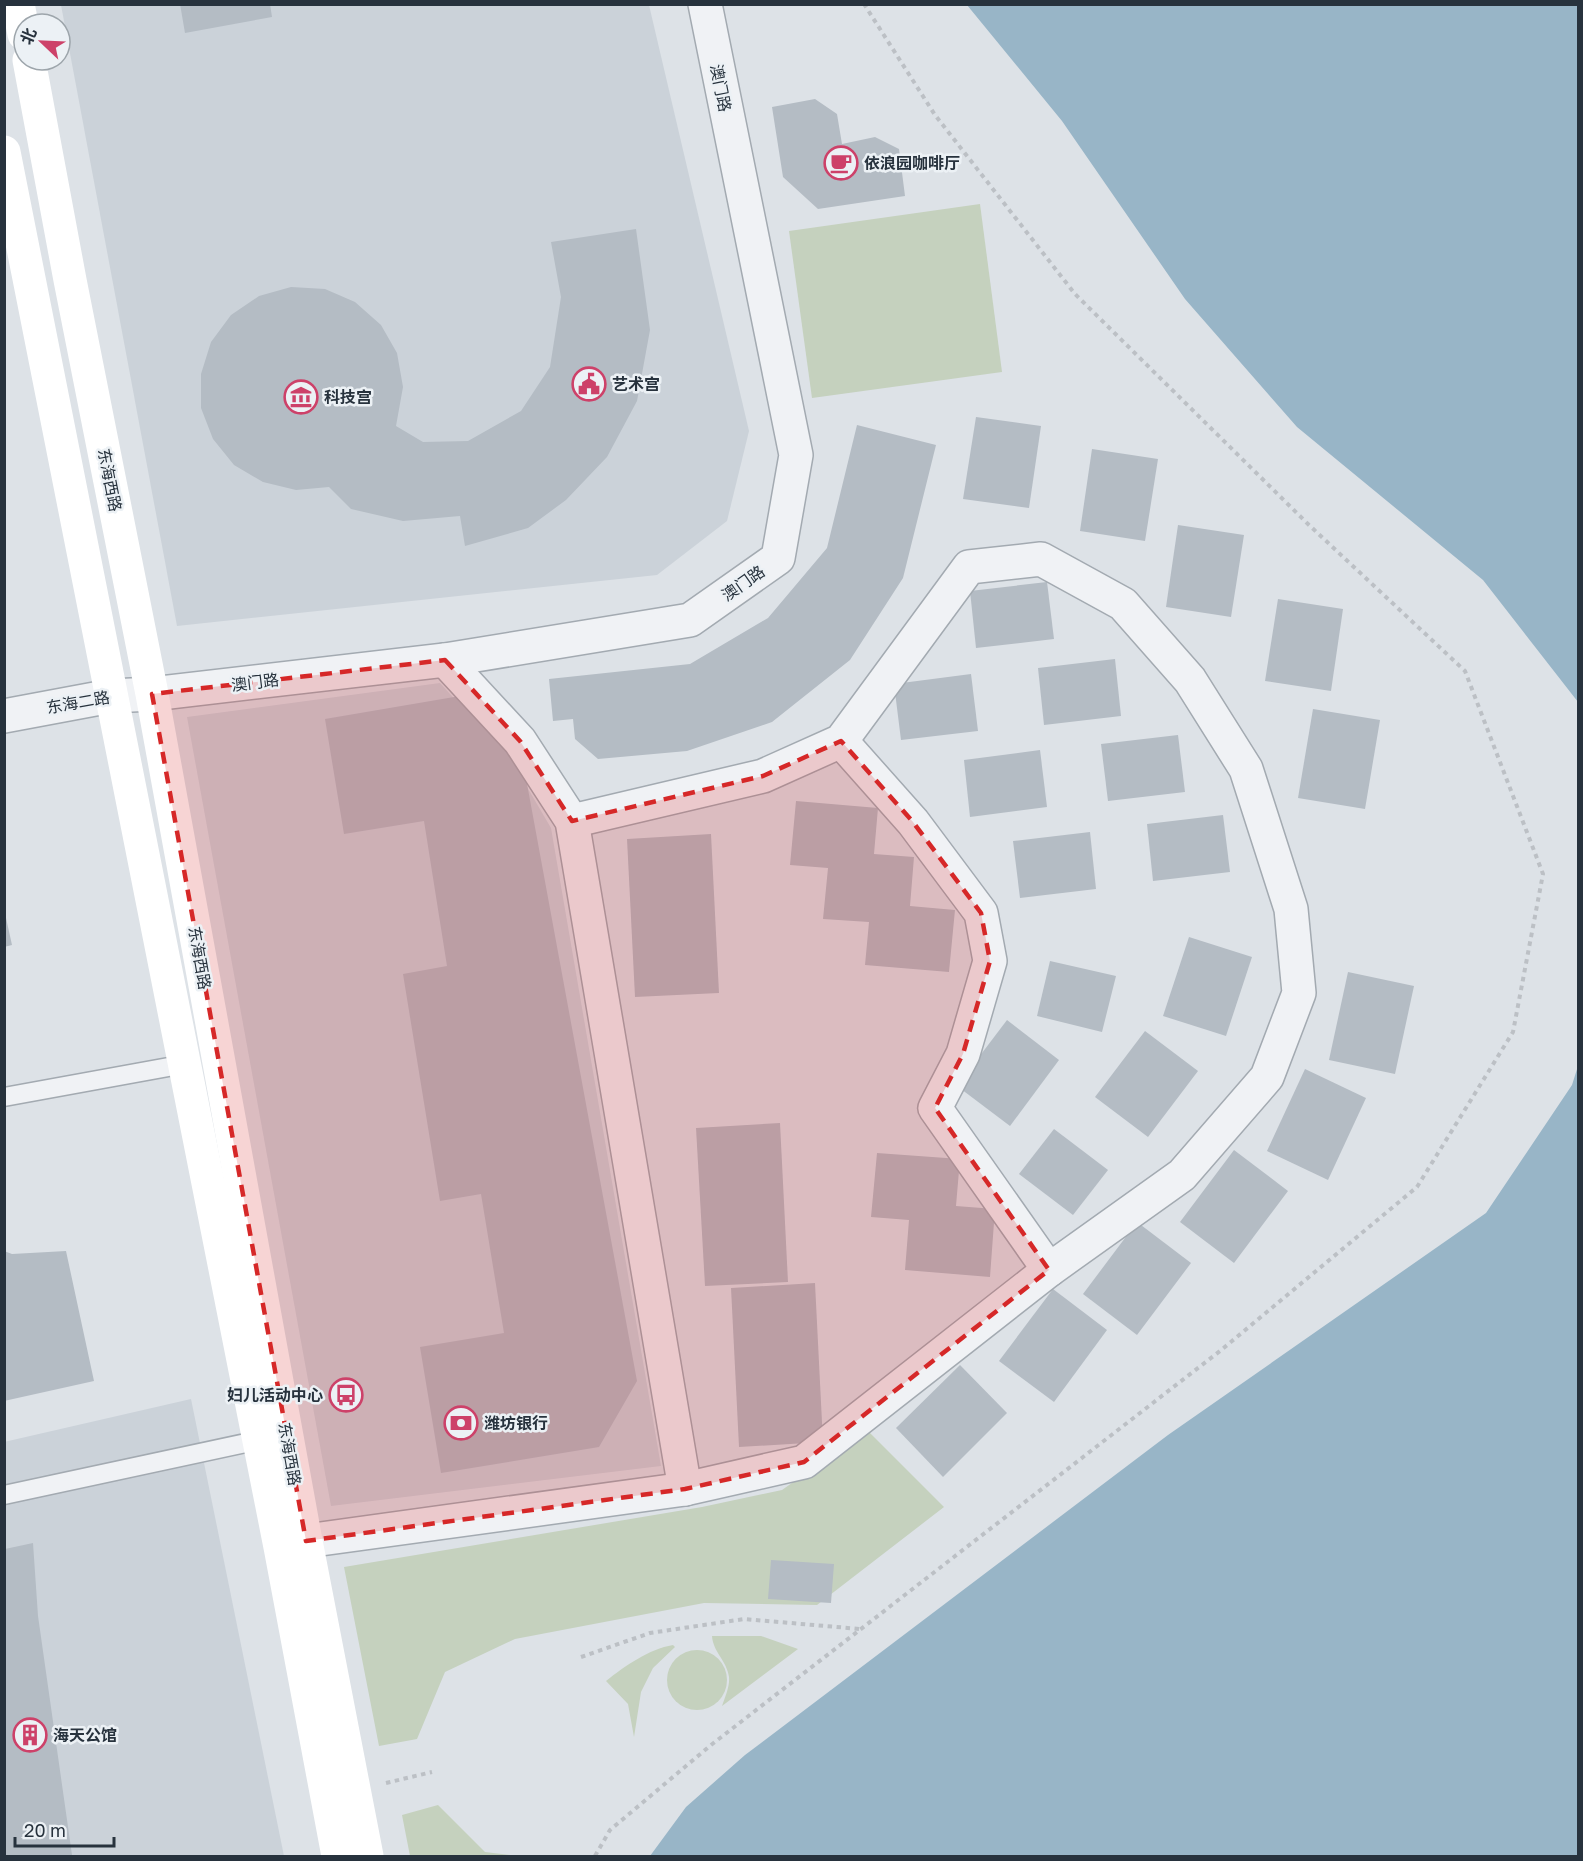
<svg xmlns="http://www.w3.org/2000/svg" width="1583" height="1861" font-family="'Golos Text','Noto Sans SC',sans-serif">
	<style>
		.built { fill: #cbd2d9 }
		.green { fill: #c5d1be }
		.water { fill: #98b5c7 }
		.building { fill: #b4bcc4 }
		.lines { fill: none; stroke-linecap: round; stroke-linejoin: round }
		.service-casing { stroke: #a3aab1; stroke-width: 21 }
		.minor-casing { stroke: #a3aab1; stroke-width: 36 }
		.tertiary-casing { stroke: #a3aab1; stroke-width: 36 }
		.path { stroke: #bcc0c5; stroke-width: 4; stroke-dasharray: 4.5 4.5; stroke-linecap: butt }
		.service { stroke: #f0f2f5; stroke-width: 18 }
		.minor { stroke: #f0f2f5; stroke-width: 33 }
		.tertiary { stroke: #f0f2f5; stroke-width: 33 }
		.secondary { stroke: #fff; stroke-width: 33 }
		.marked { fill: #d62828; fill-opacity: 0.2; stroke: #d62828; stroke-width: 4.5; stroke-dasharray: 12 8; stroke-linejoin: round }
		.labels { text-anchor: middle; stroke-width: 5; stroke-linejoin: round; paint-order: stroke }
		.street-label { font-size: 16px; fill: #27323d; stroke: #ecf1f5 }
		.poi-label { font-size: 16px; font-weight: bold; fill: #27323d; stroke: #ecf1f5; text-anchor: start }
	</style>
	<rect width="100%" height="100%" fill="#dde2e7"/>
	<g class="built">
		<path d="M61,5H649L749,431L727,521L657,575L177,626Z"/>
		<path d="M440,683L513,763L551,828L661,1466L331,1506L187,717Z"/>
		<path d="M191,1399L284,1856H5L4,1442Z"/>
	</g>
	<g class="green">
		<path d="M980,204L1002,372L812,398L789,231Z"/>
		<path d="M867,1430L944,1507L817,1605L704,1603L515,1639L445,1672L417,1739L379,1746L344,1567L702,1507L782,1490Z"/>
		<path d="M712,1636H761L798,1649L722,1706C725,1697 730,1686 729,1677C727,1661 713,1652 712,1636Z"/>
		<path d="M673,1645L675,1647L653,1668L641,1692L634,1737L628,1704L606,1681C625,1666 649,1649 673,1645Z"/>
		<circle cx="697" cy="1680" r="30"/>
		<path d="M438,1805L485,1852L519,1856H410L402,1815Z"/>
	</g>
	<g class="water">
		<path d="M967,5H1578V702L1483,580L1297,427L1185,299L1062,121Z"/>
		<path d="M1578,1066V1856H650L686,1807L745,1755L1168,1435L1486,1213L1572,1085Z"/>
	</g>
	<g class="building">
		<path d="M180,4H270L272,17L185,33Z"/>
		<path d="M815,99L837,114L842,144L875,137L899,149L905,196L818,209L783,177L772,107Z"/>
		<path d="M636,229L650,330L637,401L607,457L566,500L528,528L465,546L460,516L403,521L351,509L329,487L296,490L263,482L234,465L213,439L201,408V374L211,342L231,315L259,296L291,287L325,289L355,302L381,325L397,353L403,387L396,426L423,442L468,441L521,411L550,367L561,297L551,242Z"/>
		<path d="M976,417L1041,426L1029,508L963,499Z"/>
		<path d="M857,425L936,445L903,578L850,660L772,722L687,751L598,759L575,739L573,719L553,721L549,679L690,664L768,618L827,548Z"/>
		<path d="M1092,449L1158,459L1145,541L1080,531Z"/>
		<path d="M1178,525L1244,535L1231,617L1166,607Z"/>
		<path d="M1047,582L1054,639L976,648L970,591Z"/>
		<path d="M1278,599L1343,609L1331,691L1265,681Z"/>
		<path d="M1115,659L1121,716L1044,725L1038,668Z"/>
		<path d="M971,674L978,731L901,740L894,684Z"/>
		<path d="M460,696L523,762L637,1381L599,1447L441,1473L420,1347L504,1333L481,1194L440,1201L403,974L447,966L424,821L344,834L325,719Z"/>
		<path d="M1313,709L1380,720L1365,809L1298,798Z"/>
		<path d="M1178,735L1185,792L1108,801L1101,744Z"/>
		<path d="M1040,750L1047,807L970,817L964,760Z"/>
		<path d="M796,801L878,808L874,854L914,857L910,906L955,910L949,972L865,965L869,922L823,919L828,868L790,865Z"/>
		<path d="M1223,815L1230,872L1153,881L1147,824Z"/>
		<path d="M1090,832L1096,889L1020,898L1013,841Z"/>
		<path d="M711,834L719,993L635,997L627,839Z"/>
		<path d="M4,909L12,945L4,947Z"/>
		<path d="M1189,937L1252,957L1226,1036L1163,1016Z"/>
		<path d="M1050,961L1116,976L1102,1032L1037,1016Z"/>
		<path d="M1348,972L1414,986L1395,1074L1329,1060Z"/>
		<path d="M1007,1020L1059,1060L1010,1126L957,1086Z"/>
		<path d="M1145,1031L1198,1071L1148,1137L1095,1097Z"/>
		<path d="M1305,1069L1366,1098L1328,1180L1267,1151Z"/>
		<path d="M780,1123L788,1282L705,1286L696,1128Z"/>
		<path d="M1054,1129L1108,1170L1073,1215L1019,1174Z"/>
		<path d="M1234,1150L1288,1191L1234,1263L1180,1222Z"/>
		<path d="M877,1153L960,1159L956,1206L995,1209L990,1277L905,1270L909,1220L871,1217Z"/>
		<path d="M1137,1222L1191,1263L1137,1335L1083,1294Z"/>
		<path d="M4,1251L12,1254L66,1251L94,1381L4,1401Z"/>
		<path d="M815,1283L823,1442L739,1447L731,1288Z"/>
		<path d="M1053,1289L1107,1330L1054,1402L999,1361Z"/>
		<path d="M960,1365L1007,1413L943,1477L896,1428Z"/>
		<path d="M33,1543L38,1616L72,1855L67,1856H5V1549Z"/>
		<path d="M771,1560L834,1564L831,1603L768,1599Z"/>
	</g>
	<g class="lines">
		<g class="service-casing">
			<g id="service">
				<path d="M4,1097L185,1064"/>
				<path d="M4,1495L260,1440"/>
			</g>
		</g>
		<g class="minor-casing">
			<g id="minor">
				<path d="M445,660L520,741L572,821L685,1489"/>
				<path d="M152,694L445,660L690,620L778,558L796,455L705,4"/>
				<path d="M841,741L913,822L981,913L990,961L963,1054L935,1108L1049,1270"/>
				<path d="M306,1541L685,1489L804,1462L1049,1270L1182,1175L1267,1077L1299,993L1291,909L1246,769L1190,680L1123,604L1041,559L969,567L841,741L763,776L572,821"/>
			</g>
		</g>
		<g class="tertiary-casing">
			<path id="tertiary" d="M4,716L111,696L152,694"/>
		</g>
		<g class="path">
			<path d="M581,1657L650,1633L744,1619L860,1629"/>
			<path d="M386,1783L432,1772"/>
			<path d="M595,1856L610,1830L711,1745L1220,1351L1417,1187L1513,1032L1543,874L1465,671L1309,525L1075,294L935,115L864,4"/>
		</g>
		<use href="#service" class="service"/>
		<use href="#minor" class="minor"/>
		<use href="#tertiary" class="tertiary"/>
		<g class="secondary">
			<path d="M18,4L24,34"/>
			<path d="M29,60L70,280L152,694L306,1541L367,1856"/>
			<path d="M4,152L280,1547L338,1856"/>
		</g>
	</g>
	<path class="marked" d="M445,660L520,741L572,821L763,776L841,741L913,822L981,913L990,961L963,1054L935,1108L1049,1270L804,1462L685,1489L306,1541L152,694Z"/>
	<defs>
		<g id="cafe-ring" transform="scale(1.725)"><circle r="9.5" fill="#ecf1f5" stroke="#cd4169" stroke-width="1.5"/><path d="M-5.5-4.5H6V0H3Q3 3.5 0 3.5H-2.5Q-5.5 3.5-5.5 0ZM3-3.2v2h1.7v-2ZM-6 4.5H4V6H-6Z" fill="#cd4169"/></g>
		<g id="civic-ring" transform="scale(1.725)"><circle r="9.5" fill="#ecf1f5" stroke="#cd4169" stroke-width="1.5"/><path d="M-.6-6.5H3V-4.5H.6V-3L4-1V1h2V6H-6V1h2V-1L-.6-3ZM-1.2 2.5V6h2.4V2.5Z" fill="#cd4169"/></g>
		<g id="museum-ring" transform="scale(1.725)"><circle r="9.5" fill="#ecf1f5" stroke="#cd4169" stroke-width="1.5"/><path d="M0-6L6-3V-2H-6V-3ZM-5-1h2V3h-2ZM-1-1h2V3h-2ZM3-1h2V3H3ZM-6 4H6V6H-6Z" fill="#cd4169"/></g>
		<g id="bus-ring" transform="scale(1.725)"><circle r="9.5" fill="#ecf1f5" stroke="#cd4169" stroke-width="1.5"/><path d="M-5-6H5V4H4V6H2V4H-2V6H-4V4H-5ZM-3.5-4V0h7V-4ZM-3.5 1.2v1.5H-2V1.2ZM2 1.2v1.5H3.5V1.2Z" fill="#cd4169"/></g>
		<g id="bank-ring" transform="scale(1.725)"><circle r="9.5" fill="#ecf1f5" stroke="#cd4169" stroke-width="1.5"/><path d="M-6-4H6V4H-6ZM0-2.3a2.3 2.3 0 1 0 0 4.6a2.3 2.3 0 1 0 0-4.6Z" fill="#cd4169"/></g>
		<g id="building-ring" transform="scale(1.725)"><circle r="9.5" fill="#ecf1f5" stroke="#cd4169" stroke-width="1.5"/><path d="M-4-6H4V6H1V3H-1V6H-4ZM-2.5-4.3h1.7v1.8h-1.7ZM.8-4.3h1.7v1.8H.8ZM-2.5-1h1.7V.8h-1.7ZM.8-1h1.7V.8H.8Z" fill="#cd4169"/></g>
	</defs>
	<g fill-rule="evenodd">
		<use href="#cafe-ring" x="841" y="163"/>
		<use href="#civic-ring" x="589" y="384"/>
		<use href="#museum-ring" x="301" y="397"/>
		<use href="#bus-ring" x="346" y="1395"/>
		<use href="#bank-ring" x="461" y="1423"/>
		<use href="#building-ring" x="30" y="1735"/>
	</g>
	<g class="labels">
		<g class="street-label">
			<text transform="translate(721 88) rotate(79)" y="6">澳门路</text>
			<text transform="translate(110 480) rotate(79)" y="6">东海西路</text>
			<text transform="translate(743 583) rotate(-35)" y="6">澳门路</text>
			<text transform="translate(255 682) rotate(-7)" y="6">澳门路</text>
			<text transform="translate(78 702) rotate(-10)" y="6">东海二路</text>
			<text transform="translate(200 958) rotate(80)" y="6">东海西路</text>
			<text transform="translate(290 1454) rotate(80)" y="6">东海西路</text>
		</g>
		<g class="poi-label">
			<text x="864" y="169">依浪园咖啡厅</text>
			<text x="612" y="390">艺术宫</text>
			<text x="324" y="403">科技宫</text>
			<text x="323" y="1401" text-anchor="end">妇儿活动中心</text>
			<text x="484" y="1429">潍坊银行</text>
			<text x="53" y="1741">海天公馆</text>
		</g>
	</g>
	<rect width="1583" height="1861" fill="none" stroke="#27323d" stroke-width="12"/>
	<g transform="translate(42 42) rotate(293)"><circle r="28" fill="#ecf1f5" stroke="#9da5ab" stroke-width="1.5"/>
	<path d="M0-4.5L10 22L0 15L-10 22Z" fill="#cd4169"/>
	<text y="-9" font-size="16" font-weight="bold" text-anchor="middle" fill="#27323d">北</text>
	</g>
	<path d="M15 1837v9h99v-9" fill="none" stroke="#27323d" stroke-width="3"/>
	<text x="24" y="1837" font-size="18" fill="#27323d" stroke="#ecf1f5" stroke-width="4.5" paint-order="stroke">20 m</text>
</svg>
